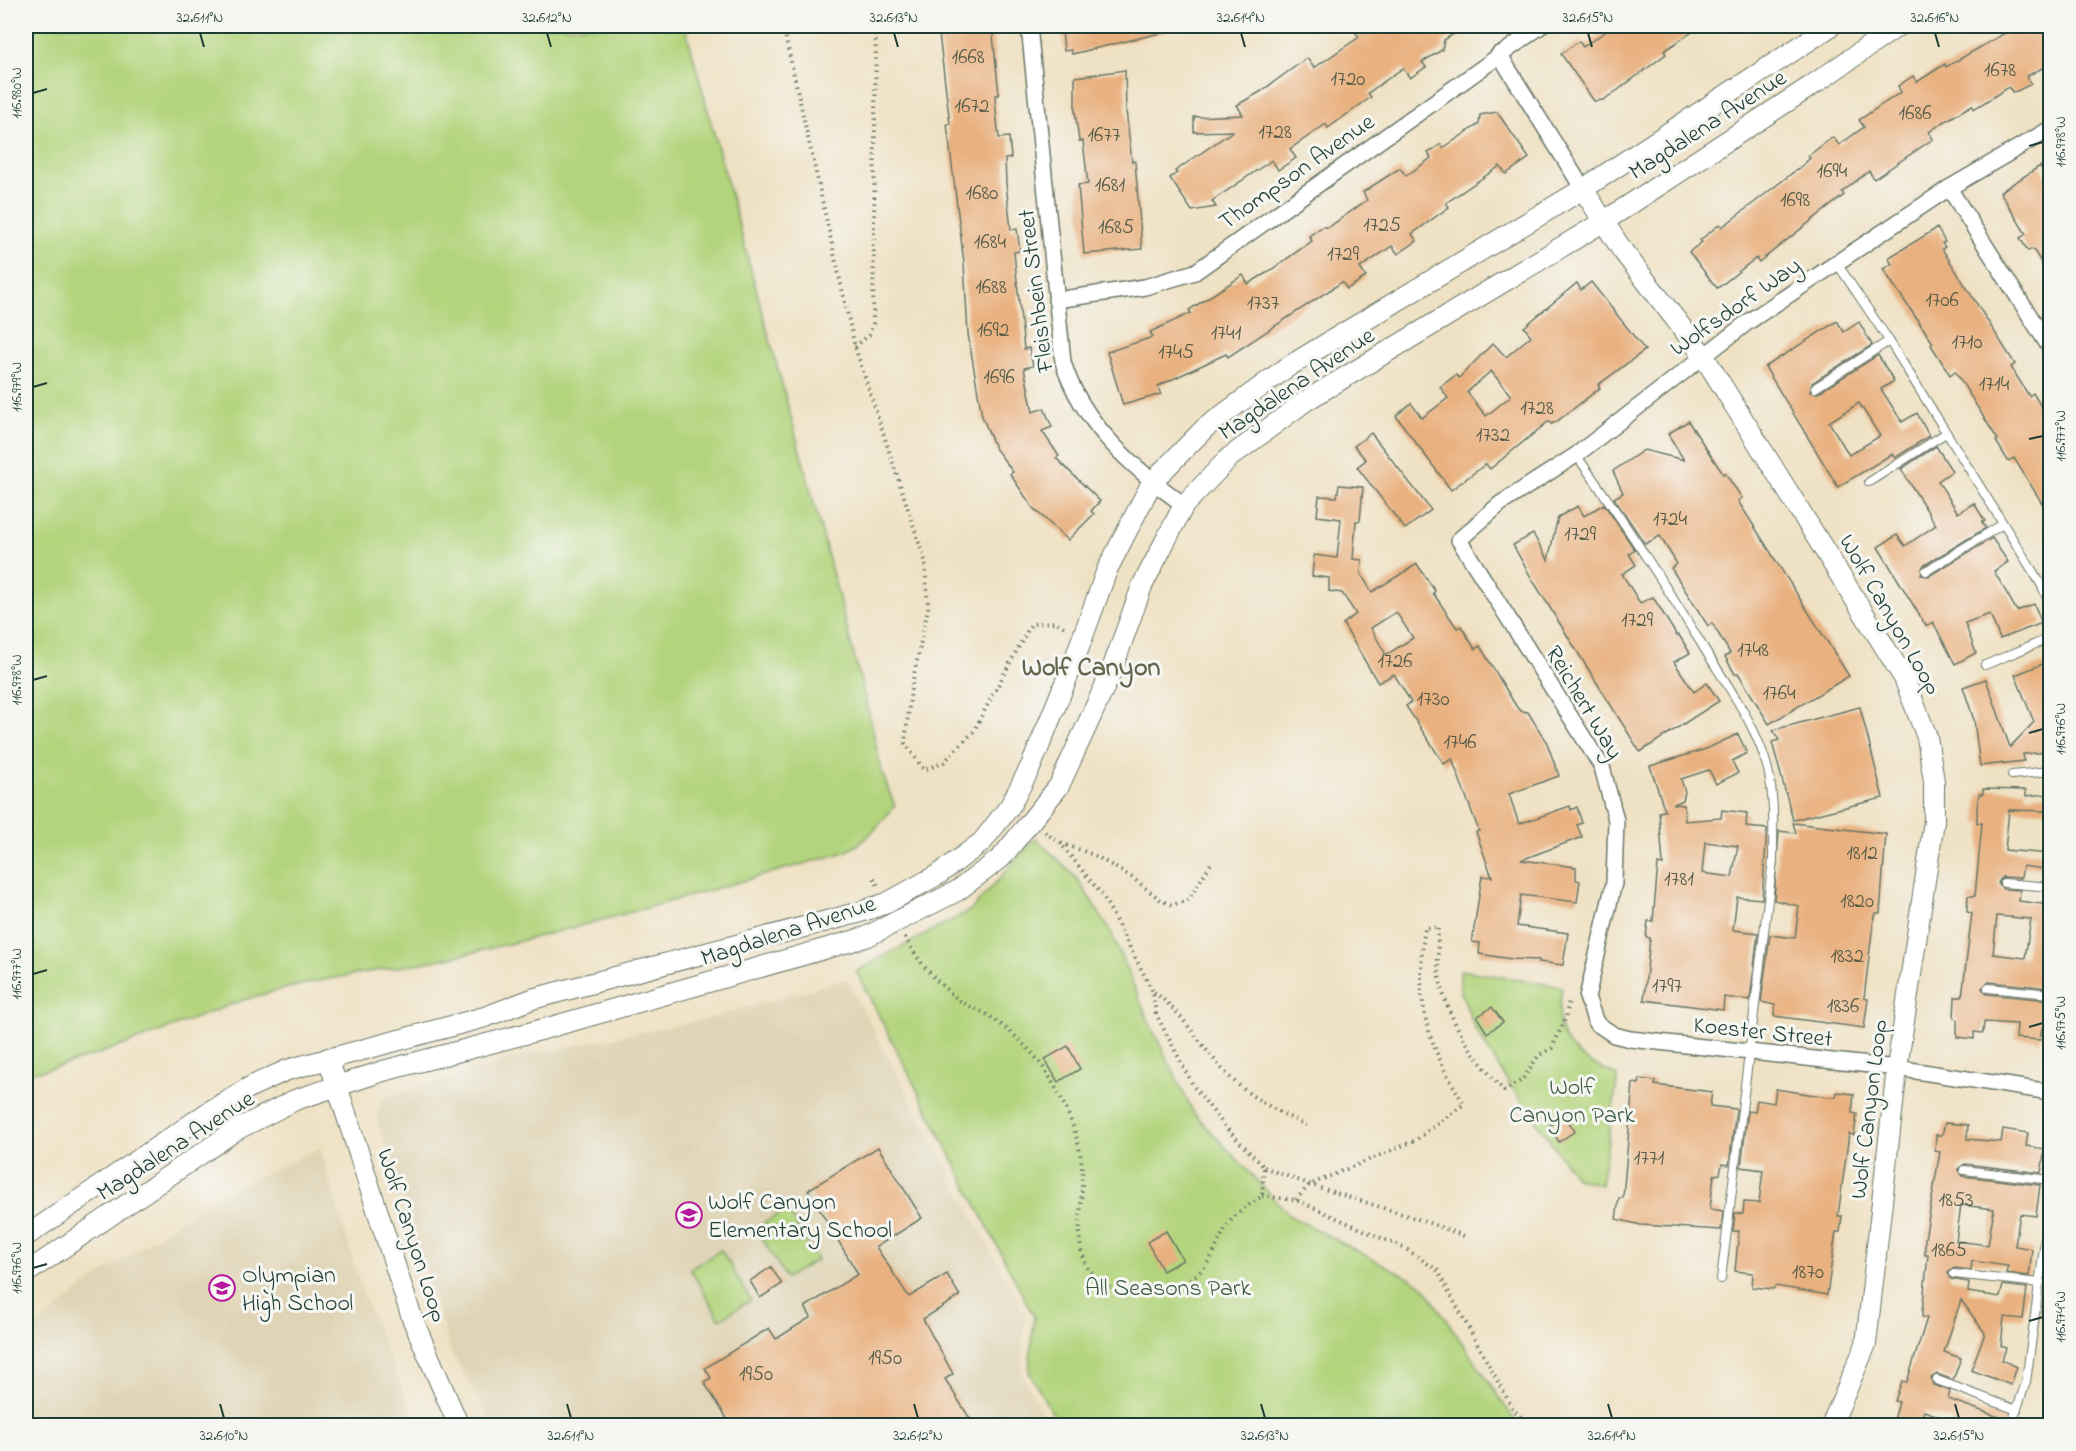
<svg xmlns="http://www.w3.org/2000/svg" width="2076" height="1451" font-family="'Indie Flower',sans-serif">
	<style>
		.built { fill: #dfd4b5 }
		.green { fill: #b2d47c; stroke: #688858; stroke-width: 1.5 }
		.building { fill: #e9b17f; fill-rule: evenodd }
		.lines { fill: none; stroke-linecap: round; stroke-linejoin: round }
		.service-casing { stroke: #687666; stroke-width: 10 }
		.minor-casing { stroke: #687666; stroke-width: 18 }
		.tertiary-casing { stroke: #687666; stroke-width: 22 }
		.path { stroke: #687666; stroke-width: 4; stroke-dasharray: 1.5 4.5; stroke-linecap: butt }
		.service { stroke: #fff; stroke-width: 8 }
		.minor { stroke: #fff; stroke-width: 15 }
		.tertiary { stroke: #fff; stroke-width: 20 }
		.ticks { fill: none; stroke: #1f3d34; stroke-width: 2 }
		.labels { text-anchor: middle; stroke-width: 6; stroke-linejoin: round; paint-order: stroke }
		.number-label { font-size: 21px; fill: #525a47 }
		.street-label { font-size: 24px; fill: #1f3d34; stroke: #f6f6f2 }
		.park-label { font-size: 24px; fill: #3c5b42; stroke: #f6f6f2 }
		.poi-label { font-size: 24px; fill: #1f3d34; stroke: #f6f6f2; text-anchor: start }
		.neighbourhood-label { font-size: 26px; font-weight: bold; fill: #66664e; stroke: #f6f6f2 }
		.neatline { fill: none; stroke: #1f3d34; stroke-width: 2 }
		.ticks-label { font-size: 15px; text-anchor: middle; fill: #1f3d34 }
	</style>
	<rect width="100%" height="100%" fill="#f6f6f2"/>
	<filter id="ink" filterUnits="userSpaceOnUse"><feTurbulence type="fractalNoise" baseFrequency=".0167" numOctaves="2"/><feDisplacementMap in="SourceGraphic" scale="12" xChannelSelector="R" yChannelSelector="G"/><feConvolveMatrix kernelMatrix="1 2 1 2 8 2 1 2 1" color-interpolation-filters="sRGB"/></filter>
	<filter id="wash" filterUnits="userSpaceOnUse"><feTurbulence type="fractalNoise" baseFrequency=".008" numOctaves="4" result="noise"/><feDisplacementMap in="SourceGraphic" scale="24" xChannelSelector="R" yChannelSelector="G"/><feGaussianBlur stdDeviation="1.35" result="paint"/><feColorMatrix in="noise" values="0 0 0 0 0 0 0 0 0 0 0 0 0 0 0 0 0 1.4 0 .05"/><feComposite in="paint" operator="in"/></filter>
	<g filter="url(#wash)">
		<rect width="100%" height="100%" fill="#efe1c3"/>
		<g class="built">
			<path d="M846,979L1025,1315L1021,1373L1048,1425H494L452,1354L376,1116L384,1098L532,1054L703,1020Z"/>
			<path d="M320,1148L363,1294L417,1425H26V1335L90,1282L214,1198Z"/>
		</g>
		<g class="green">
			<path d="M26,26H685L813,499L870,717L882,773L895,806C879,824 865,845 842,853C720,887 598,923 475,952C399,970 318,976 244,1000C213,1010 44,1080 26,1071Z"/>
			<path d="M1036,838L1079,881L1111,932L1149,1022L1193,1112L1290,1216L1423,1285L1518,1425H1059L1029,1372L1034,1317L856,971L971,910Z"/>
			<path d="M1460,970L1562,987C1561,999 1557,1018 1561,1030C1568,1055 1598,1067 1618,1076L1601,1185L1576,1178L1508,1082L1474,1027L1460,989Z"/>
			<path d="M787,1209L817,1260L786,1278L756,1228Z"/>
			<path d="M721,1250L751,1300L720,1319L690,1269Z"/>
		</g>
		<g id="blocks">
			<g class="building">
				<path d="M938,26H992L999,95H995L996,111L999,138L1009,137L1011,158L1005,159L1006,183L1011,230L1017,229L1020,251L1014,252L1024,349L1029,348L1033,366L1024,368L1033,412L1044,408L1052,427L1042,431L1059,456L1056,458L1100,501L1091,511L1094,514L1068,540L1033,508L1010,474L1013,472L995,448L982,416L968,334L964,263L947,124H950Z"/>
				<path d="M1099,26H1164L1165,32L1072,54L1071,50L1064,51L1062,30Z"/>
				<path d="M1351,26H1466L1444,40L1442,50L1422,62L1426,67L1410,78L1403,68L1368,93L1371,97L1328,128L1326,124L1290,149L1296,158L1278,170L1272,160L1212,201L1216,207L1192,211L1170,178L1177,173L1175,171L1233,131L1194,132V117L1243,115L1237,105L1260,92L1307,58L1314,68L1359,37Z"/>
				<path d="M1614,26H1701L1664,51L1666,54L1618,90L1603,100L1594,101L1561,54L1579,41L1583,47Z"/>
				<path d="M2017,26H2050V64L2027,76L2031,84L2017,91L2012,92L2009,87L1974,109L1972,105L1944,122L1929,132L1933,139L1874,179L1869,171L1842,192L1844,195L1759,262L1756,258L1719,287L1717,288L1689,252L1702,242L1700,240L1720,224L1722,227L1751,205L1804,164L1810,158L1808,156L1833,137L1839,145L1864,127L1859,120L1901,92L1898,86L1913,76L1917,82L1945,64L1946,67Z"/>
				<path d="M1125,70L1126,110L1132,162L1135,161L1142,249L1084,254L1078,185L1088,184L1083,141H1079L1075,111V77Z"/>
				<path d="M1497,112L1529,158L1506,174L1500,166L1446,203L1449,207L1412,234L1417,241L1398,254L1392,246L1360,268L1366,277L1347,289L1342,282L1228,357L1226,354L1158,386L1161,394L1123,405L1107,352L1153,337L1150,332L1191,313L1189,310L1243,275L1248,284L1268,272L1312,241L1309,236L1322,227H1329L1367,200L1363,192L1400,168L1406,176L1431,158L1428,153L1441,144L1443,148L1479,124L1480,115Z"/>
				<path d="M2040,166L2050,182V277L2033,249L2028,251L2020,238L2026,234L2000,192Z"/>
				<path d="M1937,228L1945,242L1942,243L1945,247L1942,249L2015,364L2011,367L2029,396L2033,393L2050,421V516L2014,458L2008,461L1996,441L1998,440L1955,371L1950,375L1931,345L1933,343L1883,269L1892,264L1888,258Z"/>
				<path d="M1591,282L1645,350L1598,385L1600,388L1556,422L1551,424L1549,421L1490,469L1486,464L1451,490L1396,416L1411,403L1422,418L1448,398L1440,387L1456,375L1459,378L1493,343L1506,357L1531,336L1524,327L1577,283L1581,290ZM1491,371L1511,396L1486,416L1467,392Z"/>
				<path d="M1837,321L1844,332L1859,322L1872,345L1812,383L1810,392L1818,393L1878,355L1894,381L1881,389L1902,422L1917,413L1929,436L1895,458L1892,454L1838,487L1765,367ZM1859,403L1880,436L1849,455L1829,422Z"/>
				<path d="M1688,421L1723,474L1725,473L1742,498L1738,501L1849,676L1769,724L1738,673L1735,674L1725,657L1730,653L1712,623L1708,626L1671,568L1677,564L1660,536L1645,544L1614,498L1623,493L1613,471L1644,450L1684,460L1668,434Z"/>
				<path d="M1371,433L1431,510L1405,529L1357,467L1366,460L1354,446Z"/>
				<path d="M1936,446L1952,471L1938,481L1958,513L1974,503L1985,521L1982,522L1986,528L1923,566L1921,575L1929,576L1992,538L2008,562L1994,571L2017,611L2034,604L2042,623L2000,639L1990,614L1965,623L1976,653L1955,664L1933,622L1926,626L1878,547L1897,535L1905,546L1936,525L1901,469Z"/>
				<path d="M1339,485L1363,487L1360,521H1356L1353,559L1362,560L1361,574L1372,592L1417,564L1435,591L1433,593L1457,628L1461,626L1475,649L1480,646L1516,706L1520,711L1528,712L1547,743L1559,776L1509,794L1519,824L1570,806L1571,810L1577,807L1582,823L1577,825L1582,837L1521,860L1576,867V880L1580,881L1577,902L1521,895L1517,926L1568,933L1563,965L1539,962V960L1512,959L1479,954L1480,943L1472,942L1482,876L1492,877L1476,832L1479,831L1452,759L1444,764L1406,706L1411,702L1394,674L1378,683L1343,624L1356,614L1342,593L1329,591V578L1312,576L1314,555L1337,558L1341,519L1317,516L1319,496L1337,497ZM1396,612L1413,638L1386,655L1371,628Z"/>
				<path d="M1604,504L1635,550L1629,554L1636,565L1622,574L1640,603L1653,597L1677,636L1679,635L1690,653L1674,662L1694,692L1707,683L1719,701L1640,752L1532,579L1513,545L1533,534L1548,560L1558,517L1578,506L1584,516Z"/>
				<path d="M2050,661V752L2023,754L2024,761L1980,766L1974,720L1963,687L1986,679L2010,747L2034,722L2015,675Z"/>
				<path d="M1860,707L1883,798L1793,820L1772,742L1779,740L1773,730Z"/>
				<path d="M1738,734L1747,753L1732,761L1738,773L1716,784L1709,770L1681,779L1685,792L1683,800L1674,804L1684,805L1685,821L1721,818L1722,810L1747,813L1746,827L1767,829L1762,899L1737,897L1733,930L1758,933L1750,1000L1724,997L1723,1010L1644,1000L1650,938L1646,937L1648,921H1653L1658,864L1663,865L1659,812L1665,811L1650,766L1706,749ZM1705,842L1738,846L1732,877L1702,873Z"/>
				<path d="M1983,789L2026,790V796L2050,794V811L2009,810L2005,850L2050,854V870L2023,866L2021,878L2002,877L1998,883L2003,889L2020,890L2019,901L2050,905V988L1989,982L1982,988L1987,994L2050,1000V1029L2042,1028L2040,1040L2016,1038L2017,1024L1984,1022L1983,1033L1974,1032V1039L1957,1037V1019L1954,1018L1955,997H1962L1972,913L1967,912L1968,896H1975L1982,823H1977V808L1979,794H1983ZM1997,916L2031,919L2025,958L1993,954Z"/>
				<path d="M1793,823L1886,834L1880,913H1876L1873,924L1864,998L1868,999L1864,1028L1774,1016L1775,1005L1761,1002L1770,935L1795,938L1799,906L1774,900L1779,831L1796,833Z"/>
				<path d="M1492,1007L1503,1022L1487,1033L1477,1017Z"/>
				<path d="M1068,1046L1080,1069L1058,1082L1045,1059Z"/>
				<path d="M1640,1079L1656,1081L1655,1085L1712,1092L1710,1106L1736,1109L1729,1165L1722,1164L1720,1174L1714,1175L1710,1209L1723,1211L1721,1230L1641,1225L1616,1219L1619,1198H1623L1633,1083L1639,1084Z"/>
				<path d="M1776,1089L1828,1097H1836L1837,1092L1854,1094L1852,1113L1857,1114L1854,1135L1849,1134L1838,1216H1842L1840,1232H1836L1827,1295L1776,1286L1773,1289L1752,1287L1753,1273L1735,1271L1739,1231H1733L1735,1213L1743,1214L1744,1202L1759,1203L1763,1170L1741,1167L1748,1111L1755,1112L1757,1100L1774,1103Z"/>
				<path d="M1565,1116L1575,1131L1559,1142L1549,1126Z"/>
				<path d="M1945,1123L1968,1125L1967,1139L2001,1142L2003,1129L2028,1133L2026,1146L2045,1149L2041,1173L1965,1164L1958,1169L1963,1176L2040,1185L2036,1216L2020,1214L2015,1246L2032,1249L2029,1276L2006,1273L2008,1266L1972,1261L1971,1270L1954,1268L1948,1273L1951,1279L1969,1282L1968,1292L2000,1297L2003,1285L2027,1288L2023,1319L2004,1317L2001,1346L2006,1348L2002,1360L2017,1367L2011,1385L1971,1370L1985,1333L1961,1300L1944,1352L1961,1358L1953,1380L1937,1374L1931,1378L1934,1385L1950,1391L1948,1399L2007,1420L2005,1425H1952L1953,1421L1924,1411L1920,1423L1912,1421L1909,1425L1894,1420L1899,1402L1895,1401L1902,1381L1907,1382L1927,1318L1922,1317V1312L1928,1255H1925V1239L1940,1152L1935,1151L1936,1135H1942ZM1961,1205L1994,1209L1988,1245L1956,1241Z"/>
				<path d="M878,1147L922,1218L876,1247L909,1297L947,1274L960,1296L923,1319L953,1374L945,1379L974,1425H731L704,1382L711,1378L705,1368L769,1328L776,1339L811,1317L805,1307L858,1274L808,1190Z"/>
				<path d="M1166,1231L1183,1260L1163,1271L1147,1242Z"/>
				<path d="M771,1267L782,1284L760,1298L750,1281Z"/>
			</g>
		</g>
	</g>
	<g filter="url(#ink)">
		<use href="#blocks" fill-opacity="0" stroke="#687666" stroke-width="1.5"/>
		<g class="lines">
			<g class="service-casing">
				<g id="service">
					<path d="M1836,262L1888,339L2042,586L2050,606"/>
					<path d="M1815,388L1889,341"/>
					<path d="M1576,455C1623,519 1665,585 1707,653C1729,688 1758,728 1768,770C1775,800 1773,830 1773,860L1721,1279"/>
					<path d="M1869,482L1946,433"/>
					<path d="M1926,571L2003,524"/>
					<path d="M1985,665L2050,638"/>
					<path d="M2012,775L2050,771"/>
					<path d="M2004,883L2050,887"/>
					<path d="M1988,988L2050,994"/>
					<path d="M1964,1170L2050,1180"/>
					<path d="M1954,1274L2040,1283"/>
					<path d="M1937,1380L2017,1410"/>
					<path d="M2011,1426L2026,1382L2050,1202"/>
				</g>
			</g>
			<g class="minor-casing">
				<g id="minor">
					<path d="M1029,26L1063,362C1081,423 1134,469 1184,505"/>
					<path d="M1499,54L1583,189"/>
					<path d="M2050,129L1949,188L1748,322L1576,455L1500,504L1459,540L1602,767L1616,820L1614,883L1587,997L1596,1023L1614,1035L1630,1039L1897,1068L2050,1092"/>
					<path d="M1949,188L2050,348"/>
					<path d="M1056,300L1145,287L1195,272L1541,26"/>
				</g>
			</g>
			<g class="tertiary-casing">
				<g id="tertiary">
					<path d="M1583,189L1622,250L1703,355L1904,678L1927,737L1934,781V821L1897,1068L1866,1344L1831,1426"/>
					<path d="M328,1058L412,1318L459,1426"/>
					<path d="M26,1236L210,1111L250,1087L287,1070L485,1017L532,999L857,913L887,903L939,874L982,842L1010,806L1031,766L1074,661L1107,570L1152,482L1205,428L1286,368L1583,189L1831,26"/>
					<path d="M26,1273L236,1130L295,1100L383,1071L544,1029L866,937L957,891L1001,858L1059,786L1110,675L1142,586L1184,505L1230,457L1307,400L1603,222L1814,84L1898,26"/>
				</g>
			</g>
			<g class="path">
				<path d="M783,26L855,347L925,561L928,608L911,689L905,743L924,770L944,762L973,732L1031,624L1056,622L1067,629"/>
				<path d="M855,347L869,335L873,323L876,26"/>
				<path d="M1061,843L1094,855L1133,878L1162,901L1172,905L1188,900L1212,862"/>
				<path d="M874,878L879,888"/>
				<path d="M905,937C917,960 934,980 954,996C964,1005 978,1009 989,1016C1009,1029 1032,1050 1045,1070C1063,1099 1079,1132 1082,1167C1084,1193 1076,1228 1082,1253C1096,1306 1160,1299 1196,1275C1215,1261 1218,1235 1233,1218C1240,1210 1253,1203 1262,1196L1264,1167L1227,1129L1194,1087L1156,1014L1153,992L1103,896L1060,843L1045,832"/>
				<path d="M1154,992C1184,1014 1200,1045 1225,1072C1247,1096 1276,1111 1306,1125"/>
				<path d="M1264,1167C1329,1194 1399,1210 1464,1236"/>
				<path d="M1262,1196L1296,1200L1406,1249L1437,1270L1513,1409L1529,1426"/>
				<path d="M1296,1200L1309,1185L1416,1140L1464,1104C1426,1042 1414,1001 1425,928L1438,927C1438,942 1437,959 1439,974C1446,1020 1474,1057 1504,1091L1522,1080L1539,1055L1552,1048L1566,1017L1569,1000"/>
			</g>
			<use href="#service" class="service"/>
			<use href="#minor" class="minor"/>
			<use href="#tertiary" class="tertiary"/>
		</g>
	</g>
	<path class="ticks" d="M200,33L204,47M547,33L551,47M894,33L898,47M1241,33L1245,47M1588,33L1592,47M1935,33L1939,47M33,93L47,89M2029,146L2043,142M33,387L47,383M2029,439L2043,436M33,680L47,676M2029,733L2043,729M33,974L47,970M2029,1027L2043,1023M33,1268L47,1264M2029,1321L2043,1317M220,1404L224,1418M567,1404L571,1418M914,1404L918,1418M1261,1404L1265,1418M1608,1404L1612,1418M1955,1404L1959,1418"/>
	<defs>
		<g id="school-ring" transform="scale(1.35)"><circle r="9.5" fill="#f6f6f2" stroke="#b5179e" stroke-width="1.5"/><path d="M0-5L7-2L0 1L-7-2ZM-4 1L0 2.5L4 1V4Q0 6-4 4Z" fill="#b5179e"/></g>
	</defs>
	<g fill-rule="evenodd">
		<use href="#school-ring" x="689" y="1215"/>
		<use href="#school-ring" x="222" y="1288"/>
	</g>
	<g class="labels">
		<g class="number-label">
			<text x="968" y="63">1668</text>
			<text x="2000" y="76">1678</text>
			<text x="1348" y="85">1720</text>
			<text x="972" y="112">1672</text>
			<text x="1915" y="119">1686</text>
			<text x="1275" y="138">1728</text>
			<text x="1104" y="141">1677</text>
			<text x="1832" y="177">1694</text>
			<text x="1110" y="191">1681</text>
			<text x="982" y="199">1680</text>
			<text x="1795" y="206">1698</text>
			<text x="1382" y="231">1725</text>
			<text x="1116" y="233">1685</text>
			<text x="990" y="248">1684</text>
			<text x="1343" y="260">1729</text>
			<text x="991" y="293">1688</text>
			<text x="1942" y="306">1706</text>
			<text x="1263" y="309">1737</text>
			<text x="993" y="336">1692</text>
			<text x="1226" y="339">1741</text>
			<text x="1967" y="348">1710</text>
			<text x="1176" y="358">1745</text>
			<text x="999" y="383">1696</text>
			<text x="1994" y="390">1714</text>
			<text x="1537" y="414">1728</text>
			<text x="1493" y="441">1732</text>
			<text x="1670" y="525">1724</text>
			<text x="1580" y="540">1729</text>
			<text x="1637" y="626">1729</text>
			<text x="1753" y="656">1748</text>
			<text x="1395" y="667">1726</text>
			<text x="1779" y="699">1764</text>
			<text x="1433" y="705">1730</text>
			<text x="1460" y="748">1746</text>
			<text x="1862" y="859">1812</text>
			<text x="1679" y="885">1781</text>
			<text x="1857" y="907">1820</text>
			<text x="1847" y="962">1832</text>
			<text x="1667" y="992">1797</text>
			<text x="1843" y="1012">1836</text>
			<text x="1649" y="1164">1771</text>
			<text x="1956" y="1206">1853</text>
			<text x="1949" y="1256">1865</text>
			<text x="1808" y="1278">1870</text>
			<text x="885" y="1364">1950</text>
			<text x="756" y="1380">1950</text>
		</g>
		<g class="street-label">
			<text transform="translate(1707 124) rotate(-33)" y="8">Magdalena Avenue</text>
			<text transform="translate(1296 171) rotate(-35)" y="8">Thompson Avenue</text>
			<text transform="translate(1035 291) rotate(-97)" y="8">Fleishbein Street</text>
			<text transform="translate(1735 306) rotate(-35)" y="8">Wolfsdorf Way</text>
			<text transform="translate(1296 383) rotate(-34)" y="8">Magdalena Avenue</text>
			<text transform="translate(1891 614) rotate(60)" y="8">Wolf Canyon Loop</text>
			<text transform="translate(1585 702) rotate(59)" y="8">Reichert Way</text>
			<text transform="translate(788 930) rotate(-18)" y="8">Magdalena Avenue</text>
			<text transform="translate(1763 1031) rotate(6)" y="8">Koester Street</text>
			<text transform="translate(1868 1109) rotate(-83)" y="8">Wolf Canyon Loop</text>
			<text transform="translate(175 1145) rotate(-33)" y="8">Magdalena Avenue</text>
			<text transform="translate(413 1235) rotate(72)" y="8">Wolf Canyon Loop</text>
		</g>
		<g class="park-label">
			<text x="1572" y="1094">Wolf<tspan x="1572" dy="28">Canyon Park</tspan></text>
			<text x="1168" y="1295">All Seasons Park</text>
		</g>
		<g class="poi-label">
			<text x="708" y="1209">Wolf Canyon<tspan x="708" dy="28">Elementary School</tspan></text>
			<text x="242" y="1282">Olympian<tspan x="242" dy="28">High School</tspan></text>
		</g>
		<g class="neighbourhood-label">
			<text x="1091" y="675">Wolf Canyon</text>
		</g>
	</g>
	<rect width="2076" height="1451" fill="none" stroke="#f6f6f2" stroke-width="66"/>
	<rect x="33" y="33" width="2010" height="1385" class="neatline"/>
	<g class="ticks-label">
		<text x="200" y="22">32.611°N</text>
		<text x="547" y="22">32.612°N</text>
		<text x="894" y="22">32.613°N</text>
		<text x="1241" y="22">32.614°N</text>
		<text x="1588" y="22">32.615°N</text>
		<text x="1935" y="22">32.616°N</text>
		<text transform="translate(16 93) rotate(-90)" y="5">116.980°W</text>
		<text transform="translate(2060 142) rotate(-90)" y="5">116.978°W</text>
		<text transform="translate(16 387) rotate(-90)" y="5">116.979°W</text>
		<text transform="translate(2060 436) rotate(-90)" y="5">116.977°W</text>
		<text transform="translate(16 680) rotate(-90)" y="5">116.978°W</text>
		<text transform="translate(2060 729) rotate(-90)" y="5">116.976°W</text>
		<text transform="translate(16 974) rotate(-90)" y="5">116.977°W</text>
		<text transform="translate(2060 1023) rotate(-90)" y="5">116.975°W</text>
		<text transform="translate(16 1268) rotate(-90)" y="5">116.976°W</text>
		<text transform="translate(2060 1317) rotate(-90)" y="5">116.974°W</text>
		<text x="224" y="1440">32.610°N</text>
		<text x="571" y="1440">32.611°N</text>
		<text x="918" y="1440">32.612°N</text>
		<text x="1265" y="1440">32.613°N</text>
		<text x="1612" y="1440">32.614°N</text>
		<text x="1959" y="1440">32.615°N</text>
	</g>
</svg>
